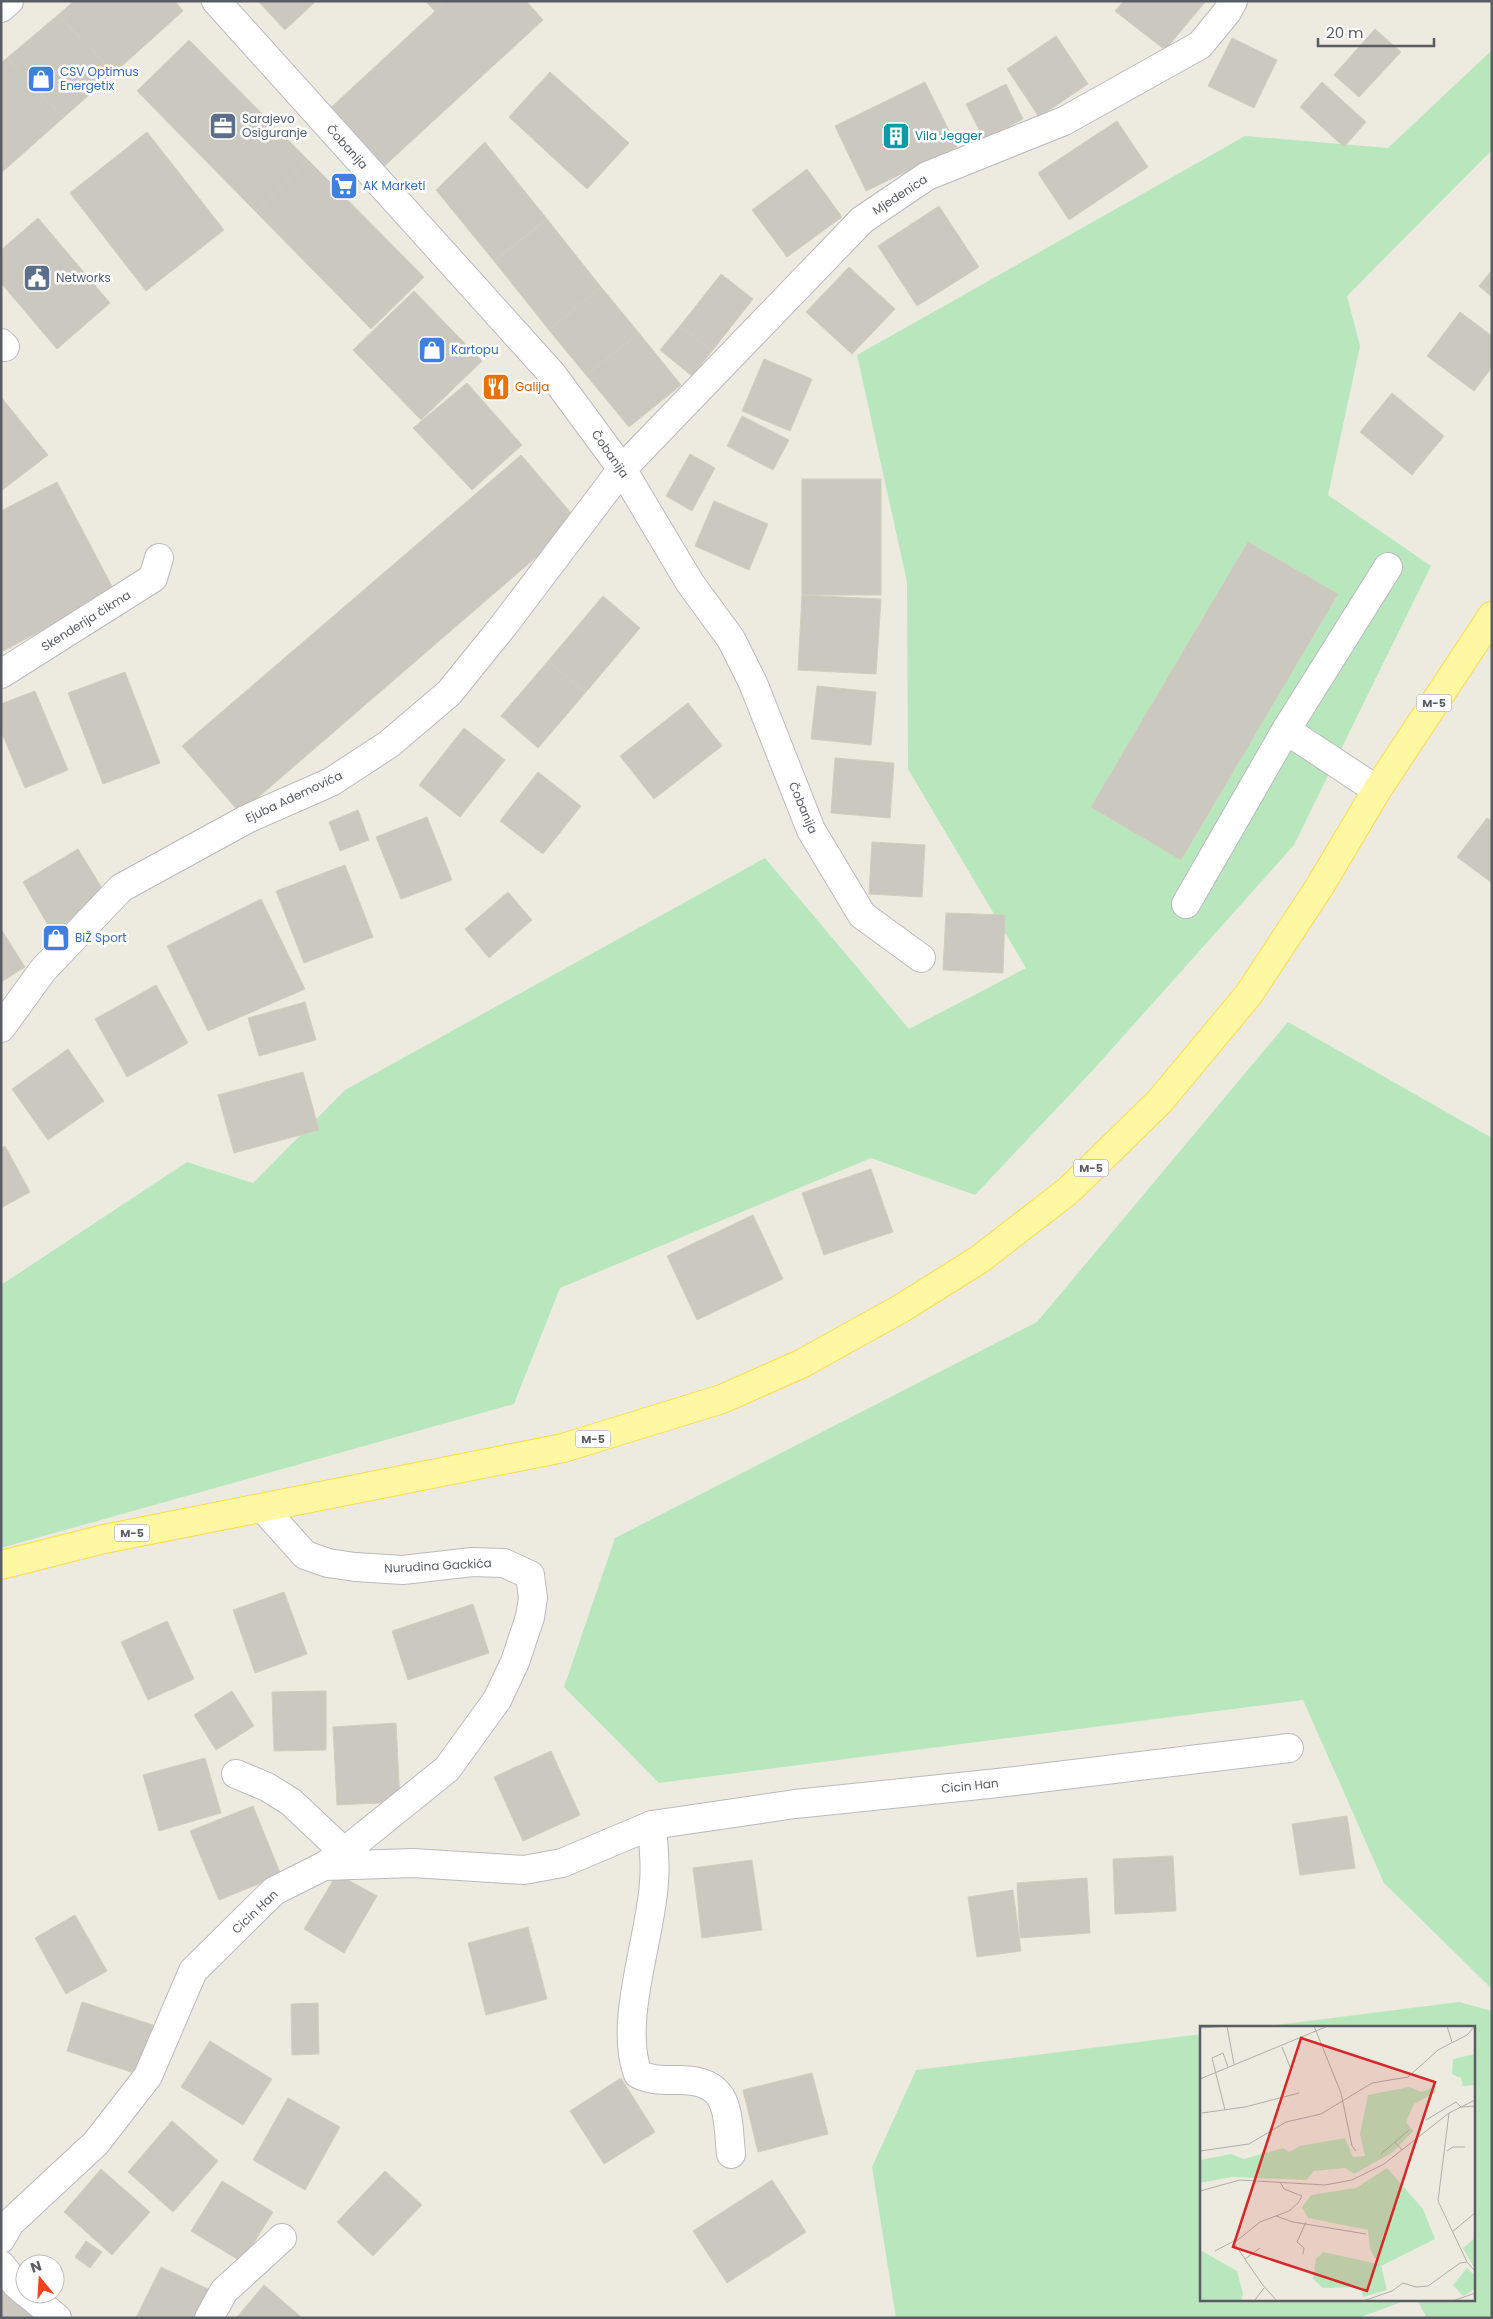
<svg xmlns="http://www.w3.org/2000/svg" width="1493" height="2319" font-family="Poppins,sans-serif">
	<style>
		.green { fill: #b9e7bd }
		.building { fill: #cac8bf; stroke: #d2cebe }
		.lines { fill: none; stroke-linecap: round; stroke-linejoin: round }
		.street-casing { stroke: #b8bac0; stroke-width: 30 }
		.secondary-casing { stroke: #b6b9c0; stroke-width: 30 }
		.primary-casing { stroke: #fcda49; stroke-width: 30 }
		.street { stroke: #fff; stroke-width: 28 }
		.secondary { stroke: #fff; stroke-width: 28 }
		.primary { stroke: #fff8a3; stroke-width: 28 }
		.labels { text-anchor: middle; stroke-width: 5; stroke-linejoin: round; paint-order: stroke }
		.shield { fill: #fff; stroke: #8b8d91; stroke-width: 1 }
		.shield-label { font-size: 11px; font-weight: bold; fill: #595c62 }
		.shop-label { font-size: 12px; fill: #366cbe; stroke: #fff; text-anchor: start }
		.service-label { font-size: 12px; fill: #4e5e75; stroke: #fff; text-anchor: start }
		.culture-label { font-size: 12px; fill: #0d838f; stroke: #fff; text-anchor: start }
		.street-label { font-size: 12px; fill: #595c62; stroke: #fff }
		.food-label { font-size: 12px; fill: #c56008; stroke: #fff; text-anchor: start }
		.inset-road { fill: none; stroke: #aeaeaa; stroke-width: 1 }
		.view { fill: #d62828; fill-opacity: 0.15; stroke: #d62828; stroke-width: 2.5 }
		.inset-edge { fill: none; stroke: #595c62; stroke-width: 2.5 }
	</style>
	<rect width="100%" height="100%" fill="#edebe0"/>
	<g class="green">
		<path d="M1492,50V150L1347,296L1360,346L1328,495L1431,566L1294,845L1094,1069L975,1195L871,1158L560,1288L514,1404L1,1548V1285L187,1162L253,1183L345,1090L765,858L909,1029L1026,968L908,769L907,582L857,355L1245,136L1388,148Z"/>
		<path d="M1288,1022L1492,1138V1989L1384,1883L1303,1700L659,1783L564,1687L615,1538L1037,1322Z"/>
		<path d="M1459,2002L1492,2011V2318H1427L1417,2300H1474V2028H1251Z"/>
		<path d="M1202,2034V2300H1407L1358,2318H896L872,2167L916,2070Z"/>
	</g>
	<g class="building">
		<path d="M74,1H175L183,11L114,73L58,15Z"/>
		<path d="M258,1H316L285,30Z"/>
		<path d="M425,1H446L435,11Z"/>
		<path d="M446,1H526L543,20L379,171L325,113Z"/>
		<path d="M1124,1H1206L1165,50L1115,11Z"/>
		<path d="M58,15L114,73L63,118L7,58Z"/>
		<path d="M1375,29L1401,52L1359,97L1334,75Z"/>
		<path d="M1056,36L1088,84L1039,117L1007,69Z"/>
		<path d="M1232,38L1277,60L1254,108L1208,86Z"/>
		<path d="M189,40L308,160L256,212L137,91Z"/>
		<path d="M7,58L63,118L1,173V63Z"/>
		<path d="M550,72L629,143L587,189L509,117Z"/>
		<path d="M925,82L957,147L866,191L835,126Z"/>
		<path d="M1322,82L1366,122L1344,147L1300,107Z"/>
		<path d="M1006,84L1023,119L984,139L966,104Z"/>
		<path d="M1117,121L1148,167L1069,220L1038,173Z"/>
		<path d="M147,132L224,230L146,291L70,193Z"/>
		<path d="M485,142L547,219L494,261L436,190Z"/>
		<path d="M308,160L424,277L371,329L256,212Z"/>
		<path d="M807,169L842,217L787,257L752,210Z"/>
		<path d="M939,206L979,267L917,306L878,246Z"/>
		<path d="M38,218L110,303L57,349L1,283V250Z"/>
		<path d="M547,219L601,287L549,330L494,261Z"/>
		<path d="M849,267L895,309L852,354L806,312Z"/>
		<path d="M1492,270V297L1479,286Z"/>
		<path d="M721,274L753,299L712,351L680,326Z"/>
		<path d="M601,287L639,333L586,375L549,330Z"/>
		<path d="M414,291L482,361L421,420L353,350Z"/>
		<path d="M1460,312L1492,336V367L1474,391L1427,356Z"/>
		<path d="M680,326L712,351L692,376L660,350Z"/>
		<path d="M639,333L681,385L629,427L586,375Z"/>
		<path d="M764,359L812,379L790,431L742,411Z"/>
		<path d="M467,383L522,445L472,490L413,428Z"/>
		<path d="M1392,393L1444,436L1412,475L1360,432Z"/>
		<path d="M1,397L48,455L1,491Z"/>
		<path d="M742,416L789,440L773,470L727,446Z"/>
		<path d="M690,454L715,468L692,511L666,496Z"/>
		<path d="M521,455L578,521L240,813L182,746Z"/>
		<rect x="802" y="479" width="79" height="116"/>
		<path d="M57,482L115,592L1,652V511Z"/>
		<path d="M714,501L768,524L749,570L695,546Z"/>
		<path d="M1248,542L1338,594L1181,860L1091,807Z"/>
		<path d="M802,595L881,599L876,674L798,670Z"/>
		<path d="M603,596L640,628L586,692L548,661Z"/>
		<path d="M548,661L586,692L538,748L501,716Z"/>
		<path d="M125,672L160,763L103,784L68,693Z"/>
		<path d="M817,686L876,692L871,745L811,739Z"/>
		<path d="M35,691L68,770L25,788L1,731V704Z"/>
		<path d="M688,703L722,746L654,799L620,756Z"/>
		<path d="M464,728L505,760L460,817L419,785Z"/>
		<path d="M835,758L894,763L890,818L831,813Z"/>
		<path d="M538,772L581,806L543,854L500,821Z"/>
		<path d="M358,810L369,840L340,851L329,822Z"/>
		<path d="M427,817L452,880L401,899L376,837Z"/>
		<path d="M1487,818L1492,821V883L1457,857Z"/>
		<path d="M872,842L925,845L922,897L869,894Z"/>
		<path d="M78,849L108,898L52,932L23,882Z"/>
		<path d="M345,865L373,937L304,963L276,891Z"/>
		<path d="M508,892L532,920L489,958L465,929Z"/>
		<path d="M261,899L305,989L208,1031L167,946Z"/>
		<path d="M946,913L1005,915L1003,973L943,970Z"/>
		<path d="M1,929L25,967L1,982Z"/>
		<path d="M156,985L188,1043L127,1077L95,1019Z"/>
		<path d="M305,1002L316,1040L259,1056L248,1018Z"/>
		<path d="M68,1049L104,1101L48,1140L12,1089Z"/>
		<path d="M303,1072L319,1130L234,1153L218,1095Z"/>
		<path d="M5,1146L30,1192L1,1208V1149Z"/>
		<path d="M871,1169L893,1232L824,1255L802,1193Z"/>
		<path d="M753,1215L783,1279L697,1320L667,1256Z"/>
		<path d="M284,1592L307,1654L255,1673L233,1610Z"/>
		<path d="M473,1604L489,1653L408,1680L392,1631Z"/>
		<path d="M167,1621L194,1679L148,1700L121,1642Z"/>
		<path d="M232,1691L254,1726L216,1750L194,1715Z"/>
		<path d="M326,1691V1750L274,1751L272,1692Z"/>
		<path d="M396,1723L400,1802L337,1805L333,1727Z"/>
		<path d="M551,1751L580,1815L523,1841L494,1777Z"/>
		<path d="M205,1758L221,1813L159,1831L143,1775Z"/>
		<path d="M253,1806L281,1875L219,1900L190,1831Z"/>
		<path d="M1347,1816L1355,1868L1300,1875L1292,1824Z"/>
		<path d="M1173,1856L1176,1911L1115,1914L1113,1859Z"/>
		<path d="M752,1860L762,1930L702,1938L693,1868Z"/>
		<path d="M337,1874L377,1896L344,1953L304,1929Z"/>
		<path d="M1087,1878L1090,1933L1020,1938L1017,1883Z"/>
		<path d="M1013,1890L1021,1951L977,1957L968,1897Z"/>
		<path d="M75,1915L107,1971L66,1994L35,1938Z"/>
		<path d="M528,1927L547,1999L486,2015L468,1943Z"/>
		<path d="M82,2002L153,2025L137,2074L67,2051Z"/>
		<path d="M318,2003L319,2054L292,2055L291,2004Z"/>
		<path d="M210,2041L272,2079L243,2125L181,2087Z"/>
		<path d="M812,2073L828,2134L758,2152L743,2090Z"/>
		<path d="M621,2078L655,2132L604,2164L570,2111Z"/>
		<path d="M288,2098L340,2127L305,2190L253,2160Z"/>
		<path d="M172,2121L218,2161L173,2212L128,2172Z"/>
		<path d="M101,2169L150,2212L112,2255L64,2212Z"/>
		<path d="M385,2171L422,2205L373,2256L337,2222Z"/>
		<path d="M772,2180L806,2232L727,2283L693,2231Z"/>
		<path d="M222,2181L273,2212L242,2262L191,2231Z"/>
		<path d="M86,2241L102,2252L90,2268L75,2257Z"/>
		<path d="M161,2267L210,2290L197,2318H136Z"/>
		<path d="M1,2285L37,2310L31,2318H1Z"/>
		<path d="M264,2285L300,2316L298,2318L237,2317Z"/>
	</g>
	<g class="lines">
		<g class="street-casing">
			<g id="street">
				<path d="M216,1L552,374L622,469L690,583L731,639L753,683L811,830L862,915L921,958"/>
				<path d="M1,343L5,347"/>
				<path d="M1,674L153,578L159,558"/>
				<path d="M1377,790L1286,730L1388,567"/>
				<path d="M1186,904L1286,730"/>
				<path d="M1,1028L43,970L121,888L247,819L331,782L389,744L449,693L504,625L622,469L862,220L927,176L1064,121L1200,45L1227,12L1233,1"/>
				<path d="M263,1508L305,1555L328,1563L355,1567L403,1570L472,1562L504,1563L530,1575L533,1598L530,1617L515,1662L497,1700L447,1769L344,1852L324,1866"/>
				<path d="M236,1774L267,1787L291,1802L344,1852"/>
				<path d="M652,1825C653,1843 656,1863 654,1882C651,1938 618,2022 638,2074C652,2081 664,2080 680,2080C731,2080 727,2114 731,2154"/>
				<path d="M1,2239L10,2223L96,2143L148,2076L193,1971L274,1891L324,1866L413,1863L524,1870L562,1863L652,1825L795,1804L998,1783L1289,1748"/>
				<path d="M1,2265L16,2284L25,2292"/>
				<path d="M28,2294L57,2318"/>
				<path d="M209,2318L224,2291L282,2238"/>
			</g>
		</g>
		<g class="secondary-casing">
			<path id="secondary" d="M1,8L9,1"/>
		</g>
		<g class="primary-casing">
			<path id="primary" d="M1,1565L104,1539L563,1448L722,1399L801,1364L902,1308L980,1259L1069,1190L1160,1101L1249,994L1320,886L1377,790L1492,616"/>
		</g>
		<use href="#street" class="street"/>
		<use href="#secondary" class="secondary"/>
		<use href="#primary" class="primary"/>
	</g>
	<defs>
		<g id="shop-square" transform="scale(1.4375)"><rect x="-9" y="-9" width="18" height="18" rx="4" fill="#3f7fe0" stroke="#fff"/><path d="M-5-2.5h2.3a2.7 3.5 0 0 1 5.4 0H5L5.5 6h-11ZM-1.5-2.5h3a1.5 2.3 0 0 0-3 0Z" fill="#fff"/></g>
		<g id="office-square" transform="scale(1.4375)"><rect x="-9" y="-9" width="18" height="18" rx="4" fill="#5c6f8a" stroke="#fff"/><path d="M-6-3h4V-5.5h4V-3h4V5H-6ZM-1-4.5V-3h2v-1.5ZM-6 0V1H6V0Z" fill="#fff"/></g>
		<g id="building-square" transform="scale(1.4375)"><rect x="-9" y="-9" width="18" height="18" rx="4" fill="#0f9aa8" stroke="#fff"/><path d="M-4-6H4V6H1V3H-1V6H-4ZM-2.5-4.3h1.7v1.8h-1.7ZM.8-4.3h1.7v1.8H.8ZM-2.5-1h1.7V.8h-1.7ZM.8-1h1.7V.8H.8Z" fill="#fff"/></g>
		<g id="supermarket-square" transform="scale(1.4375)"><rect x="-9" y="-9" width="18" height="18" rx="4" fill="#3f7fe0" stroke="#fff"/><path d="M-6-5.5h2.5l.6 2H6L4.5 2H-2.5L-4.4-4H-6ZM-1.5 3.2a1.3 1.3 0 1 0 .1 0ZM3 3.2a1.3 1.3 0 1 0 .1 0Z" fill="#fff"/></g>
		<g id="civic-square" transform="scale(1.4375)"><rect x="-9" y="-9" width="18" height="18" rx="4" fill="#5c6f8a" stroke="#fff"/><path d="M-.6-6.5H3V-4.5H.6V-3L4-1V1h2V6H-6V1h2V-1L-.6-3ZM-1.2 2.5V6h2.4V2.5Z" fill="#fff"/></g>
		<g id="restaurant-square" transform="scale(1.4375)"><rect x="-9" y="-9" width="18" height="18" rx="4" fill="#e8710a" stroke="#fff"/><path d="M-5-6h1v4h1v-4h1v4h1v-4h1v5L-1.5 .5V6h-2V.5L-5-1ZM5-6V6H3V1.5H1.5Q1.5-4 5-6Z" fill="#fff"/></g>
	</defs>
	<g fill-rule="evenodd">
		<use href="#shop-square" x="41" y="79"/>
		<use href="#office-square" x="223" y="126"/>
		<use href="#building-square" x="896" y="136"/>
		<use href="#supermarket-square" x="344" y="186"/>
		<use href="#civic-square" x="37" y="278"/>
		<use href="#shop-square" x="432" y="350"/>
		<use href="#restaurant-square" x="496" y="387"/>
		<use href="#shop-square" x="56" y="938"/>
	</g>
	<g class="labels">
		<g class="shield">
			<rect x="1416.5" y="694.5" width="35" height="17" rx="4"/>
			<rect x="1073.5" y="1159.5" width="35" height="17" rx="4"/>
			<rect x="575.5" y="1430.5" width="35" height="17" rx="4"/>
			<rect x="114.5" y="1524.5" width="35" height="17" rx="4"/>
		</g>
		<g class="shield-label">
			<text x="1434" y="707">M-5</text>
			<text x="1091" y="1172">M-5</text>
			<text x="593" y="1443">M-5</text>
			<text x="132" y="1537">M-5</text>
		</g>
		<g class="shop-label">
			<text x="60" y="76">CSV Optimus<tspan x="60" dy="14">Energetix</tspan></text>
			<text x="363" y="190">AK Marketi</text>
			<text x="451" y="354">Kartopu</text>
			<text x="75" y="942">BiŽ Sport</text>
		</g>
		<g class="service-label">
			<text x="242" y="123">Sarajevo<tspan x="242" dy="14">Osiguranje</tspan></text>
			<text x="56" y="282">Networks</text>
		</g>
		<g class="culture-label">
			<text x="915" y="140">Vila Jegger</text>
		</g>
		<g class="street-label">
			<text transform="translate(347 147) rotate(48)" y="4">Čobanija</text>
			<text transform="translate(900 195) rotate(-33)" y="4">Mjedenica</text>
			<text transform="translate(610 454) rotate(55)" y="4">Čobanija</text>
			<text transform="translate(86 621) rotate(-32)" y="4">Skenderija čikma</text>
			<text transform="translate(294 797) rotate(-25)" y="4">Ejuba Ademovića</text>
			<text transform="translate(803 808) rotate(67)" y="4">Čobanija</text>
			<text transform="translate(438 1566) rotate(-3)" y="4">Nurudina Gackića</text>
			<text transform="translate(970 1786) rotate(-6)" y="4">Cicin Han</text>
			<text transform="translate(255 1912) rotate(-43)" y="4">Cicin Han</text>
		</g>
		<g class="food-label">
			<text x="515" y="391">Galija</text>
		</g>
	</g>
	<g transform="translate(1200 2026)">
		<rect width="275" height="275" fill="#edebe0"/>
		<path d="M275,28V59L263,60L261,52L252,48L253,33ZM235,60L236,66L214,78L206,96L213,105L193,126L154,148L145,142L114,145L106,154L31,151L0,157V134L31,128L44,133L83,122L89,126L100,120L145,112L153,131L165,130L160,108L168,69L209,61L222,66ZM187,142L223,183L235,213L181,240L187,264L163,271L161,261L123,262L113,253L116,233L123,226L178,238L170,223L168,204L108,192L102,181L111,169L156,162ZM275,212V243L263,222ZM0,224L37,245L43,268L41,275H0ZM267,242L275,250V263L263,270L253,259Z" fill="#b9e7bd"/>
		<path class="inset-road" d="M27,0L34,38M114,0L141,67L152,120L156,125M247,0L252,16M0,2L28,0M82,21L91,43M0,53L128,0M25,84L12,32L23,27L28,41M2,87L45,81L99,67M249,87L238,175L267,236L275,245M226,94L256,76L261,81L275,80M202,124L195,116L209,104M0,125L49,118L86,96L121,88L172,57L208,51L238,24L267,9L275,0M247,125L253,121H265M181,128L195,116M0,165L40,154L125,159L152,154L184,138L249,87L275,74M76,190L93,196L166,208M252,206L275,187M15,225L34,215M103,228L104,222L97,216L106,196M45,233L60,222M54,275L64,262M77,275L62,258L34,217L60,196L89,185L98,177L102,170L84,163L80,156M163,275L192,265L203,257L216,261L228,260L260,237L267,236M253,275L275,267"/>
		<path class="view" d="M101,12L235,56L167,265L33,221Z"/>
		<rect width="275" height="275" class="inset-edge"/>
	</g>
	<rect width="1493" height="2319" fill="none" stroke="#595c62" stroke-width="5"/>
	<g transform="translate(40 2279) rotate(342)"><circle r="24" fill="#ffffff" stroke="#bdbec0"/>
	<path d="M0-4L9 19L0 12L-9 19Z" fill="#f7401c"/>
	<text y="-8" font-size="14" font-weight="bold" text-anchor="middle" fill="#595c62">N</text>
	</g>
	<path d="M1318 38v8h116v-8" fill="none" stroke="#595c62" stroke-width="2.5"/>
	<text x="1326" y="38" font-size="15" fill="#595c62" stroke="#ffffff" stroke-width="4" paint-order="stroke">20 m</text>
</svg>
